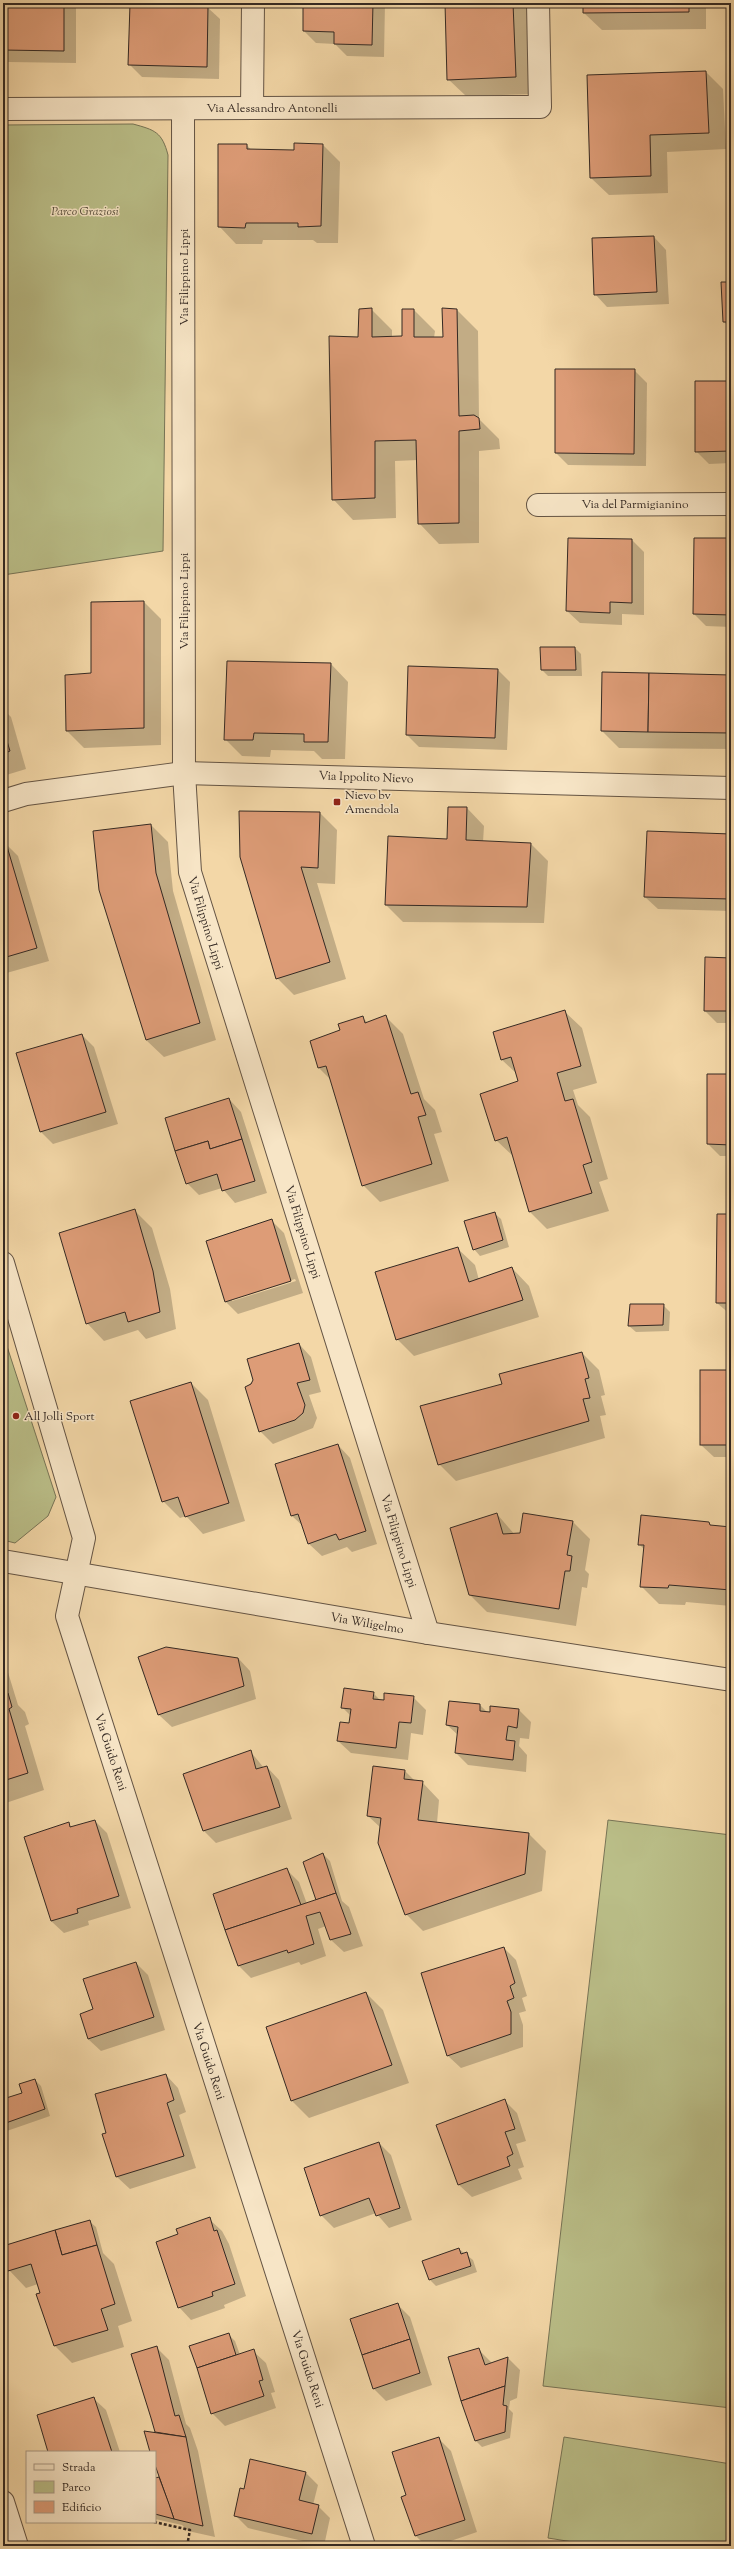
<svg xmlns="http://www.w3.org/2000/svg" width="734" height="2549" font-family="'Sorts Mill Goudy',serif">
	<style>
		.green { fill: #babe88; stroke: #777456 }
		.shadow { fill: #0003; fill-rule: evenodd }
		.building { fill: #dd9c77; stroke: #342923 }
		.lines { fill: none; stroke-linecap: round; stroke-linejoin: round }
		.service-casing { stroke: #645444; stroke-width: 24 }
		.minor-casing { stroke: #645444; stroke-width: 24 }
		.path { stroke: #342923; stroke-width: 2.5; stroke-dasharray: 3 2; stroke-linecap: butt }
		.service { stroke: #f7e5c6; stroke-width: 22 }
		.minor { stroke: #f7e5c6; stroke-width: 22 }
		.poi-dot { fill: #8f2418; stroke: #f7e5c6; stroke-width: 1.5 }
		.labels { text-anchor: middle; stroke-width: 3; stroke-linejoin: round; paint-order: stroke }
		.street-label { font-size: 12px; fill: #342923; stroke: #f7e5c6 }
		.park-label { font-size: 12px; font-style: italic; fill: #564e3c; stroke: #f7e5c6 }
		.poi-label { font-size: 12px; fill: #342923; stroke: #f7e5c6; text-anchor: start }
	</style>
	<rect width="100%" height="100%" fill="#f3d7a7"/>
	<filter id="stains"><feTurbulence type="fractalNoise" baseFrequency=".005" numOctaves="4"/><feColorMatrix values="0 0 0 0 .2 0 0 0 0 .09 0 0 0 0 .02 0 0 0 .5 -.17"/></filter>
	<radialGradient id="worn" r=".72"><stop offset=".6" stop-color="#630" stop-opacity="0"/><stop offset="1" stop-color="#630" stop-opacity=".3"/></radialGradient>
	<g class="green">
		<path d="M133,124C155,130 162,132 168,155L163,551L3,575V125Z"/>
		<path d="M3,1334L56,1497L48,1516L15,1543L3,1540Z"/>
		<path d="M608,1820L731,1835V2408L543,2386Z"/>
		<path d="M564,2437L731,2464V2546H598L548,2538Z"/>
	</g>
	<g class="shadow">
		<path d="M3,3H76V63L8,62L3,57Z"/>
		<path d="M301,3H385L384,57L347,56L335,44L316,43L304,31V7Z"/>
		<path d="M446,3H529L532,94L466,96L448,79Z"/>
		<path d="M584,3H706V29L602,30L584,13Z"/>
		<path d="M207,7L220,19L219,79L142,77L129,64Z"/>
		<path d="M706,72L723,89L726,149L667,152L668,193L609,195L591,178L588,76Z"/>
		<path d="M295,144L323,145L340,162L338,243H317L313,240H263L262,244H236L219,226L247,145L251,150L295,151Z"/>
		<path d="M654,237L666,250L669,304L607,307L595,294Z"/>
		<path d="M731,269V329L724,322Z"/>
		<path d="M371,309L392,330V338L403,337L414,310L435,331L434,338H444L457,310L478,331L479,419L499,439L500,449L479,451V543L439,544L419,523L418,460L395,461L396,518L353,520L333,499L359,338Z"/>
		<path d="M556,370H634L647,383L646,466L568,465L556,453Z"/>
		<path d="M729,382L731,384V463L709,464L696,451Z"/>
		<path d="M731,539V627L706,626L694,614Z"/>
		<path d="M632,540L644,552V615L622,614V625L580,623L567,611Z"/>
		<path d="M144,602L161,619V745L84,748L67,731L66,676L92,674Z"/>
		<path d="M541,648H575L581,654L582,676H548L542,670Z"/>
		<path d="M331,664L348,682L345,759H322L314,751L271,750L270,757L242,756L225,739Z"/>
		<path d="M498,670L510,682L507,750L419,747L407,735Z"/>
		<path d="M731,676V749L619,748L602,731Z"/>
		<path d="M3,709L11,717L26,769L3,776Z"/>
		<path d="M467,808L484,826L483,842L531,844L548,861L544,923L403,922L386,905L448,840Z"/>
		<path d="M320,813L337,830L335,884L317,883L346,979L294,995L277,978L241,857Z"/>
		<path d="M151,825L168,842L173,891L216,1040L164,1057L146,1040Z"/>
		<path d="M731,835V911L658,909L645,897Z"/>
		<path d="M6,844L18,856L49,961L3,974V845Z"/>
		<path d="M731,959V1023H717L705,1011Z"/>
		<path d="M564,1011L582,1028L597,1083L573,1090L578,1105L590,1117L608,1179L599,1182L609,1211L547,1229L530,1212L514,1157L496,1140L519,1082L517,1074L501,1059Z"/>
		<path d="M386,1017L403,1034L424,1099L435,1110L442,1132L434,1134L449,1181L380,1202L363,1185L331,1080L319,1068L311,1041L341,1031L363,1018L368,1023Z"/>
		<path d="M82,1035L94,1047L118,1124L53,1144L40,1131Z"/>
		<path d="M731,1075V1156H720L708,1144Z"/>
		<path d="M229,1099L241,1112L267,1193L235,1203L222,1188L199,1195L187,1183Z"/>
		<path d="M135,1211L152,1228L170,1289L176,1329L146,1339L138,1330L104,1341L87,1323Z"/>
		<path d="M494,1213L501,1219L509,1247L480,1256L474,1249Z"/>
		<path d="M731,1215V1315L717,1303Z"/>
		<path d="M271,1220L284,1233L303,1293L238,1314L226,1302L207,1241ZM295,1279L296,1281L232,1301V1299Z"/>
		<path d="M457,1248L475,1265L479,1280L512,1268L529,1286L539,1317L414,1356L397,1339Z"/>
		<path d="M663,1305L670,1312L669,1331L636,1332L629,1326Z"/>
		<path d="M299,1344L311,1357L321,1392L309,1395L317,1418L313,1428L273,1444L260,1431L246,1387Z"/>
		<path d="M582,1353L599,1370L605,1395L601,1396L606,1415L600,1416L605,1438L456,1481L439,1464L503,1385Z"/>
		<path d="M731,1371V1457H714L701,1445Z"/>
		<path d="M191,1383L208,1400L245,1521L203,1534L186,1516L180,1518L163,1501Z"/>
		<path d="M338,1445L350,1458L377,1544L352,1552L347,1547L322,1556L309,1544L304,1527L292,1516Z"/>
		<path d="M497,1514L515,1535L520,1534L524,1514L573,1522L590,1539L585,1570L589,1574L587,1588L582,1587L576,1626L487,1612L470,1595Z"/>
		<path d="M708,1523L712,1526L731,1528V1606L686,1602L685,1605L659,1604L641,1586L645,1550L639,1544Z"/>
		<path d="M3,1656L18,1705L25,1712L29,1724L25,1726L44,1790L3,1804Z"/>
		<path d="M139,1658H238L250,1671L256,1699L172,1727L159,1715Z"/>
		<path d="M373,1693L381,1701L413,1697L426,1710L423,1735L411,1733L408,1760L351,1753L338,1741L350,1724L351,1716L342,1707Z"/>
		<path d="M450,1702L480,1705L488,1713L519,1710L531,1722L529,1739L520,1738L519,1746L527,1755L526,1772L468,1765L456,1753L458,1735L447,1725Z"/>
		<path d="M250,1751L264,1768L267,1767L279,1780L292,1819L216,1843L204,1831L185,1774Z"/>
		<path d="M405,1771L416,1782H422L439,1800L437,1823L529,1834L546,1851L542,1891L423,1931L406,1914L381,1828L368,1816Z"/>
		<path d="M95,1821L107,1833L131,1908L88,1921L89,1925L64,1933L51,1921L68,1824L73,1828Z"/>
		<path d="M323,1854L330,1861L342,1901L349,1907L363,1946L344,1952L331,1940L326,1926L318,1929L326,1956L301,1965L299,1962L251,1978L239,1966L287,1870L299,1882L307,1904L317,1901Z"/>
		<path d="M504,1948L516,1960L527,1996L522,1998L526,2011L519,2013L523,2025V2047L461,2068L448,2056L422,1974Z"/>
		<path d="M136,1963L148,1975L165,2030L101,2051L88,2039L94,2010Z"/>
		<path d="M366,1993L383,2010L409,2083L309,2118L292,2101Z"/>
		<path d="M166,2075L178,2088L186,2112L179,2115L196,2168L130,2189L117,2177L103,2135L107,2133Z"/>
		<path d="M35,2080L41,2086L50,2116L4,2132L3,2100L23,2094Z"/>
		<path d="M505,2101L517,2113L526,2141L516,2144L524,2167L518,2169L522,2179L472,2197L459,2185Z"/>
		<path d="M379,2143L391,2155L412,2220L389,2228L376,2213L334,2228L321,2215Z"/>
		<path d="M209,2219L222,2231L229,2244L246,2296L224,2305L225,2308L191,2320L179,2307L180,2234Z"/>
		<path d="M89,2221L96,2227L103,2253L114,2264L132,2321L118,2326L124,2347L72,2363L55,2346L37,2295L41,2293L38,2284L26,2288L9,2270L3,2247Z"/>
		<path d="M459,2249L473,2260L477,2272L436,2286L430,2280Z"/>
		<path d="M398,2305L410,2317L432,2385L386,2401L374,2389Z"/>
		<path d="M229,2335L235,2341L240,2355L253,2351L266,2363L275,2392L271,2393L276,2408L225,2426L212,2413Z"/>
		<path d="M156,2347L169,2360L186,2424L190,2428L198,2451L215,2537L188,2531L182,2525L155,2519V2479L159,2478L163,2482L155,2460V2452H152L157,2433L132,2355Z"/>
		<path d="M478,2349L492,2363L508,2358L520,2370L517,2398L510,2401L509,2409L513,2413L510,2438L482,2447L476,2441L462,2400Z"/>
		<path d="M93,2398L106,2410L120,2452H49Z"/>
		<path d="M438,2438L451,2451L477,2532L436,2546H426L416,2536L402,2498L408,2496Z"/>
		<path d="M306,2473L318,2485L313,2505L318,2506L330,2518L324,2546L248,2528L235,2515L244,2490Z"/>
	</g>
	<g class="building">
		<path d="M3,3H64V51L3,50Z"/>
		<path d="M303,3H373L372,45L334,44V32L303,31Z"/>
		<path d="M445,3H513L516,77L447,80Z"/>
		<path d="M583,3H689V12L583,13Z"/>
		<path d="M130,4L208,6L207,67L128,65Z"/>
		<path d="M706,71L709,133L650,135L651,176L590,178L587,75Z"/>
		<path d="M294,143L323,144L321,226L298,227V223H246L245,228L218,227V144H247V149L294,150Z"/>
		<path d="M654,236L657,292L594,295L592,238Z"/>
		<path d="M731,256V322H723L721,282H729Z"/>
		<path d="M372,308V337L402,336V309H414V337H443L442,308L457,309L459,416L474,415L479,418L480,429L459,431V523L418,524L416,440L375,441V498L332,500L329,336L358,337L359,309Z"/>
		<path d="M555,369H635L634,454L555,453Z"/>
		<path d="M695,381H729L731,451L695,452Z"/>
		<path d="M568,538L632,539V603L610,602V613L566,611Z"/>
		<path d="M694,538H731V615L693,614Z"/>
		<path d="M144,601V728L66,731L65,675L91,673V602Z"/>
		<path d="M540,647H575L576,670H541Z"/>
		<path d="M227,661L331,663L328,742H304V734L254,733L253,740H224Z"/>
		<path d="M408,666L498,669L495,738L406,735Z"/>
		<path d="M602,672L649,673L648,732L601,731Z"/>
		<path d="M649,673L731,675V733L648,732Z"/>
		<path d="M3,728L10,751L3,754Z"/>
		<path d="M448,807H467L466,840L531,843L527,907L385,905L388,836L447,839Z"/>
		<path d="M239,811L320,812L318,868L301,867L330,962L276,979L240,857Z"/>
		<path d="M151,824L156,873L200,1023L146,1040L99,890L93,831Z"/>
		<path d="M647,831L731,834V899L644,897Z"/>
		<path d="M6,843L37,948L3,958V844Z"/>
		<path d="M705,957L731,958V1011H704Z"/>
		<path d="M565,1010L581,1066L557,1073L565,1101L573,1099L592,1162L583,1165L592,1193L529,1212L507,1137L495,1141L480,1094L518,1081L511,1057L501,1060L493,1032Z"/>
		<path d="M386,1015L411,1094L418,1092L426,1115L418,1117L432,1164L362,1186L326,1066L318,1068L310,1041L340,1030L338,1024L363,1016L365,1023Z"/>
		<path d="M82,1034L106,1112L40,1132L16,1053Z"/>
		<path d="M707,1074H731V1145L707,1144Z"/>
		<path d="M229,1098L242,1139L210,1149L208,1141L175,1151L165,1118Z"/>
		<path d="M242,1139L255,1181L222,1191L217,1174L186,1184L175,1151L208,1141L210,1149Z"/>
		<path d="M135,1209L153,1271L160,1312L128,1322L125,1312L86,1324L59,1233Z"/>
		<path d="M495,1212L503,1240L473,1250L464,1221Z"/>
		<path d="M717,1214H731V1303H716Z"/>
		<path d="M272,1219L291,1281L225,1302L206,1241Z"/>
		<path d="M458,1247L469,1282L512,1267L523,1300L396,1340L375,1272Z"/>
		<path d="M630,1304H664L663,1325L628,1326Z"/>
		<path d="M299,1343L310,1380L297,1383L305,1405L303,1413L295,1420L259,1432L245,1387L251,1384L253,1380L247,1359Z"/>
		<path d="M582,1352L589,1378L585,1379L590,1398L583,1399L589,1421L438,1465L420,1406L502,1384L499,1374Z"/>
		<rect x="700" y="1370" width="31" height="75"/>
		<path d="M191,1382L229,1503L185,1517L178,1497L162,1502L130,1401Z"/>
		<path d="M338,1444L366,1531L339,1540L336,1534L308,1544L298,1514L291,1516L275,1464Z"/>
		<path d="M497,1513L503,1534L520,1533L523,1513L573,1521L567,1555L572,1556L570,1571H565L559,1609L469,1595L450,1528Z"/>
		<path d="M641,1515L709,1522L710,1525L731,1527V1590L669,1585L668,1588L640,1587L644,1545H638Z"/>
		<path d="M166,1647L238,1658L244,1686L158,1715L138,1657Z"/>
		<path d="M344,1688L374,1692L373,1699L384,1700V1693L414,1696L411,1723L399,1722L396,1748L337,1741L340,1722L349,1723L351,1709L341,1708Z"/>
		<path d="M3,1693H8L12,1707L9,1709L28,1773L3,1781Z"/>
		<path d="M449,1701L480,1704V1711L490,1712V1706L519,1709L517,1728L508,1726L506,1740L515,1741L513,1760L455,1753L458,1727L446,1725Z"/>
		<path d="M251,1750L256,1769L267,1766L280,1807L203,1831L183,1774Z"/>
		<path d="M373,1766L405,1770L404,1779L423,1781L418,1820L529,1833L525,1874L405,1915L378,1843L381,1818L367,1816Z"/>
		<path d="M95,1820L119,1896L77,1909L78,1913L51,1921L24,1837L69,1822L70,1827Z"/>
		<path d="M323,1853L336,1893L316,1900L303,1862Z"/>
		<path d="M287,1868L301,1905L225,1930L213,1894Z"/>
		<path d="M336,1893L351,1934L330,1940L320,1912L306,1916L314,1944L288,1953L287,1950L238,1966L225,1930Z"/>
		<path d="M504,1947L515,1983L510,1986L514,1998L507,2001L511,2012V2034L447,2056L421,1973Z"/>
		<path d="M136,1962L154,2017L88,2039L80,2014L93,2009L83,1979Z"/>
		<path d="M366,1992L392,2065L291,2101L266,2027Z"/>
		<path d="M166,2074L174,2100L167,2103L184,2156L116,2177L102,2134L106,2133L95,2094Z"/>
		<path d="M35,2079L45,2109L3,2124V2099L22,2093L19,2084Z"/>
		<path d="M505,2099L515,2129L505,2132L513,2154L507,2157L510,2166L458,2185L436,2125Z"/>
		<path d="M379,2142L400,2208L376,2216L369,2198L320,2216L304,2168Z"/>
		<path d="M210,2217L214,2231L217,2230L235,2284L212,2292L213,2296L178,2308L156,2242L178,2234L176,2229Z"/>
		<path d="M90,2220L97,2245L62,2255L55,2230Z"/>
		<path d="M55,2230L62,2255L97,2245L115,2304L101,2309L108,2330L54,2346L36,2294L40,2293L31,2264L8,2271L3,2255V2246Z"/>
		<path d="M459,2248L461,2254L467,2252L471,2266L429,2280L422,2261Z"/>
		<path d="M398,2303L410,2339L362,2355L350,2319Z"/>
		<path d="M229,2333L236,2355L197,2368L189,2346Z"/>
		<path d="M410,2339L420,2373L373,2389L362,2355Z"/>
		<path d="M157,2346L175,2416L179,2415L186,2437L155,2432L151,2418L131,2354Z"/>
		<path d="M479,2348L485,2365L508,2357L505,2386L461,2401L448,2357Z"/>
		<path d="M254,2349L263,2380L259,2381L264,2396L211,2414L197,2368Z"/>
		<path d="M505,2386L503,2405L507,2406L505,2432L475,2441L461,2401Z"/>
		<path d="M94,2397L112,2452H48L37,2415Z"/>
		<path d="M144,2431L186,2437L203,2526L174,2519L155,2465V2452H150Z"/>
		<path d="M439,2437L465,2520L415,2536L401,2497L406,2495L392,2452Z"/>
		<path d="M250,2459L306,2472L299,2500L319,2505L312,2534L234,2516L240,2488L244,2489Z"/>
		<path d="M159,2477L169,2504L174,2519L155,2514V2478Z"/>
	</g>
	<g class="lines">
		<g class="service-casing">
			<path id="service" d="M3,2502L17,2546"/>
		</g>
		<g class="minor-casing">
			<g id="minor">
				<path d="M252,108L253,3"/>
				<path d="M3,109L540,107L538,3"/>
				<path d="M183,109L184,773L190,872L428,1633"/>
				<path d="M538,505L731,504"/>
				<path d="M3,801L26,794L184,773L731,788"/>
				<path d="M3,1263L84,1538L67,1616L364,2546"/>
				<path d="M3,1561L428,1633L731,1680"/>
			</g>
		</g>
		<path class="path" d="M154,2522L190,2530L187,2546"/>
		<use href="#service" class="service"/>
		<use href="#minor" class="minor"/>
	</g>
	<g class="poi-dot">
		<rect x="333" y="798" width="8" height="8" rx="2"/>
		<circle cx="16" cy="1416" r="4"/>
	</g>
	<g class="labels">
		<g class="street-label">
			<text x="272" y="112">Via Alessandro Antonelli</text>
			<text transform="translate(184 277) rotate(-90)" y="4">Via Filippino Lippi</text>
			<text x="635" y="508">Via del Parmigianino</text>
			<text transform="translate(184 601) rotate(-90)" y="4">Via Filippino Lippi</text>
			<text transform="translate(366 777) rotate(2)" y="4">Via Ippolito Nievo</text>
			<text transform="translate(206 923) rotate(73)" y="4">Via Filippino Lippi</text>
			<text transform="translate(303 1232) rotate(73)" y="4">Via Filippino Lippi</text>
			<text transform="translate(399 1541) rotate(73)" y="4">Via Filippino Lippi</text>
			<text transform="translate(367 1623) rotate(10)" y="4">Via Wiligelmo</text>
			<text transform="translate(111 1752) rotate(72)" y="4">Via Guido Reni</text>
			<text transform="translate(209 2061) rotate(72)" y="4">Via Guido Reni</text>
			<text transform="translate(308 2369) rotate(72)" y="4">Via Guido Reni</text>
		</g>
		<g class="park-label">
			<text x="85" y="215">Parco Graziosi</text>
		</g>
		<g class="poi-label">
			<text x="345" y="799">Nievo bv<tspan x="345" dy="14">Amendola</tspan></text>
			<text x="24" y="1420">All Jolli Sport</text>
		</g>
	</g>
	<rect width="734" height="2549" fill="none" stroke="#f3d7a7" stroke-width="16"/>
	<rect x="4" y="4" width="726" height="2541" fill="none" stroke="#342923" stroke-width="2"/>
	<rect x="8" y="8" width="718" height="2533" fill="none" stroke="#342923"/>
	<rect x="26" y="2451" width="130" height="72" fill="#f7e5c6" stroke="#a99a85"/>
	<rect x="34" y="2464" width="20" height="6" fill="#f7e5c6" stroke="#a99a85"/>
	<text x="62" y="2471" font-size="12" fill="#342923">Strada</text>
	<rect x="34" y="2481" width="20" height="12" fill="#babe88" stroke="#a99a85"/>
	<text x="62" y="2491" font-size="12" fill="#342923">Parco</text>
	<rect x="34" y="2501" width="20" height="12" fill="#dd9c77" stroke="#a99a85"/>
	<text x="62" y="2511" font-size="12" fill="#342923">Edificio</text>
	<rect width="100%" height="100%" filter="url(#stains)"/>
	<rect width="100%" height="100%" fill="url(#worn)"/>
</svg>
